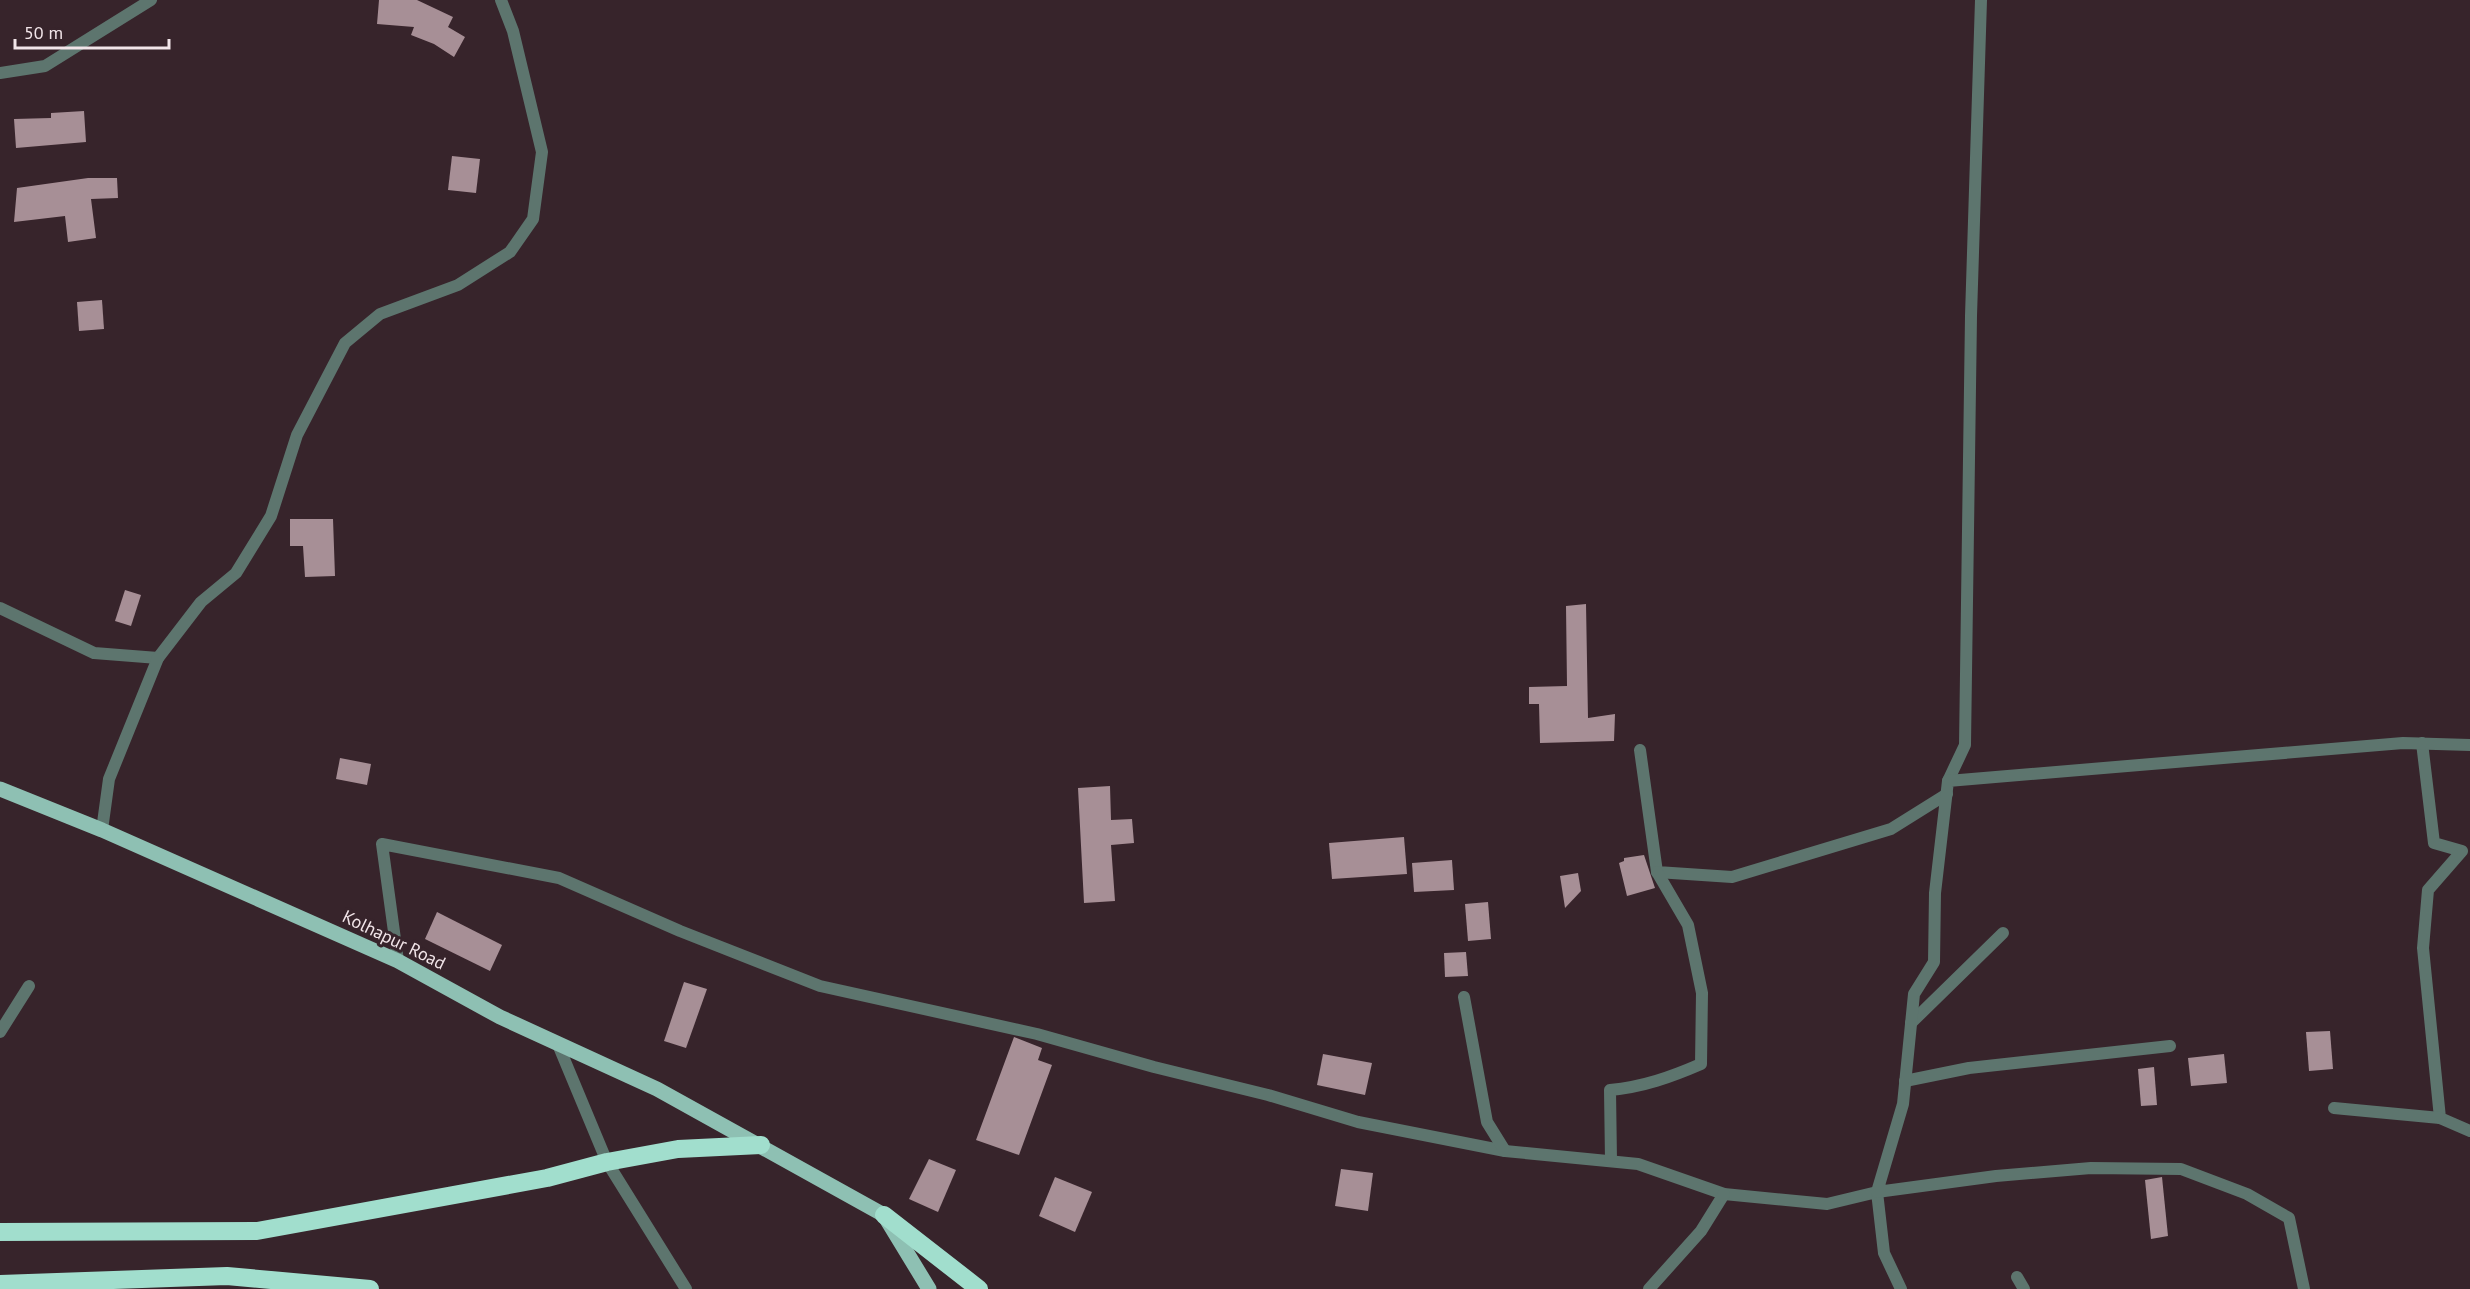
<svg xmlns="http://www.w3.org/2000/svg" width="2470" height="1289" font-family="'PT Sans',sans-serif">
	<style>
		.building { fill: #a78f96 }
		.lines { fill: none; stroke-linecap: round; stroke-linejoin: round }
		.street { stroke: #5d756e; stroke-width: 12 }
		.primary { stroke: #8ec0b3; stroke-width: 15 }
		.highway { stroke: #a1decd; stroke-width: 18 }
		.labels { text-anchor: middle; stroke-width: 6; stroke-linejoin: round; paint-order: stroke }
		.street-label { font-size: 18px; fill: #f2e5e9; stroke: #37242b }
	</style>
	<rect width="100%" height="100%" fill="#37242b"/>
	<g class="building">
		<path d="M379,0H417L453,17L448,27L465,37L454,57L434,44L411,35L414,27L377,24Z"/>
		<path d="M84,111L86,142L16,148L14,119L51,118V113Z"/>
		<path d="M452,156L480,159L476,193L448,190Z"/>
		<path d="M88,178H117L118,198L91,199L96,238L68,242L65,216L14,222L17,188Z"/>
		<path d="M102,300L104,329L79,331L77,302Z"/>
		<path d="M290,519H333L335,576L305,577L303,546H290Z"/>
		<path d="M125,590L141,595L131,626L115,621Z"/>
		<path d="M1586,604L1588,718L1615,714L1614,741L1540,743L1539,704H1529V687L1567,686L1566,606Z"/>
		<path d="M340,758L371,764L367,785L336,779Z"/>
		<path d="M1110,786L1111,820L1132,819L1134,843L1111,845L1115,901L1084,903L1078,788Z"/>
		<path d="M1404,837L1407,874L1332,879L1329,843Z"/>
		<path d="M1644,855L1655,888L1627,896L1619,863L1624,861V858Z"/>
		<path d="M1452,860L1454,890L1414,892L1412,863Z"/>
		<path d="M1578,873L1581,891L1565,908L1560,876Z"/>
		<path d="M1488,902L1491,939L1468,941L1465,904Z"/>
		<path d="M437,912L502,945L490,971L425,939Z"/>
		<path d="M1466,952L1468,976L1445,977L1444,953Z"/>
		<path d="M684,982L707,989L686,1048L664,1041Z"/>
		<path d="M2330,1031L2333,1069L2309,1071L2306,1032Z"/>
		<path d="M1014,1037L1042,1048L1038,1060L1052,1065L1019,1155L976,1140Z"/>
		<path d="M1323,1054L1372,1063L1365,1095L1317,1085Z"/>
		<path d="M2224,1054L2227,1083L2191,1086L2188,1058Z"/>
		<path d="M2154,1067L2157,1105L2141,1106L2138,1069Z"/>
		<path d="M929,1159L956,1170L938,1212L909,1199Z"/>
		<path d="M1341,1169L1373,1173L1368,1211L1335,1206Z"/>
		<path d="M1055,1177L1092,1192L1075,1232L1039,1216Z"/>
		<path d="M2162,1177L2168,1236L2151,1239L2145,1180Z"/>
	</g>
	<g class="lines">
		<g class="street">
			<path d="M0,73L45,66L151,0"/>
			<path d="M0,608L94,653L158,658"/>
			<path d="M2422,743L2434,843L2462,851L2428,890L2423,948L2440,1118L2470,1131"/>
			<path d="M1640,750L1657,872L1732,877L1891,829L1947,794"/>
			<path d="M1948,781L1965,745L1971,316L1981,0"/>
			<path d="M102,830L109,779L158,658L201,602L236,573L271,516L297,435L345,343L380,314L458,285L510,252L533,219L542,152L513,31L501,0"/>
			<path d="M398,961L382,844L559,878L680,931L820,986L1037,1034L1154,1067L1268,1095L1358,1122L1505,1151L1638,1164L1724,1194L1827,1204L1877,1192L1884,1253L1901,1289"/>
			<path d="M1464,997L1487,1122L1505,1151"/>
			<path d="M1911,1023L2003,933"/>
			<path d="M0,1032L29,986"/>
			<path d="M557,1042L607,1162L686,1289"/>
			<path d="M1905,1081L1969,1068L2170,1046"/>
			<path d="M2334,1108L2440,1118"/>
			<path d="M1611,1161L1610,1090C1643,1087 1671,1077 1701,1064L1702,993L1688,925L1657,872"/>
			<path d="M2017,1277L2024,1289"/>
			<path d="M1649,1289L1701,1231L1724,1194"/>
			<path d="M2304,1289L2289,1218L2247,1194L2181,1169L2091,1168L1996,1176L1877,1192L1903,1104L1914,994L1934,962L1935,893L1948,781L2403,743L2470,745"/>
		</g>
		<path class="primary" d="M0,789L102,830L398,961L500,1017L657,1089L884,1215L929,1289"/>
		<g class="highway">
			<path d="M884,1215L979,1289"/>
			<path d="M0,1232L257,1231L547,1178L607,1162L678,1149L761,1145"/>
			<path d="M0,1284L227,1276L370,1289"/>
		</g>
	</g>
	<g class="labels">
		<g class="street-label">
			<text transform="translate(394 940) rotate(26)" y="6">Kolhapur Road</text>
		</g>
	</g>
	<path d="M15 39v9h154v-9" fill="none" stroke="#f2e5e9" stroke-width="3"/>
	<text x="24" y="39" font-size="18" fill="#f2e5e9" stroke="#37242b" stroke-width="4.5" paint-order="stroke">50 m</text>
</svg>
